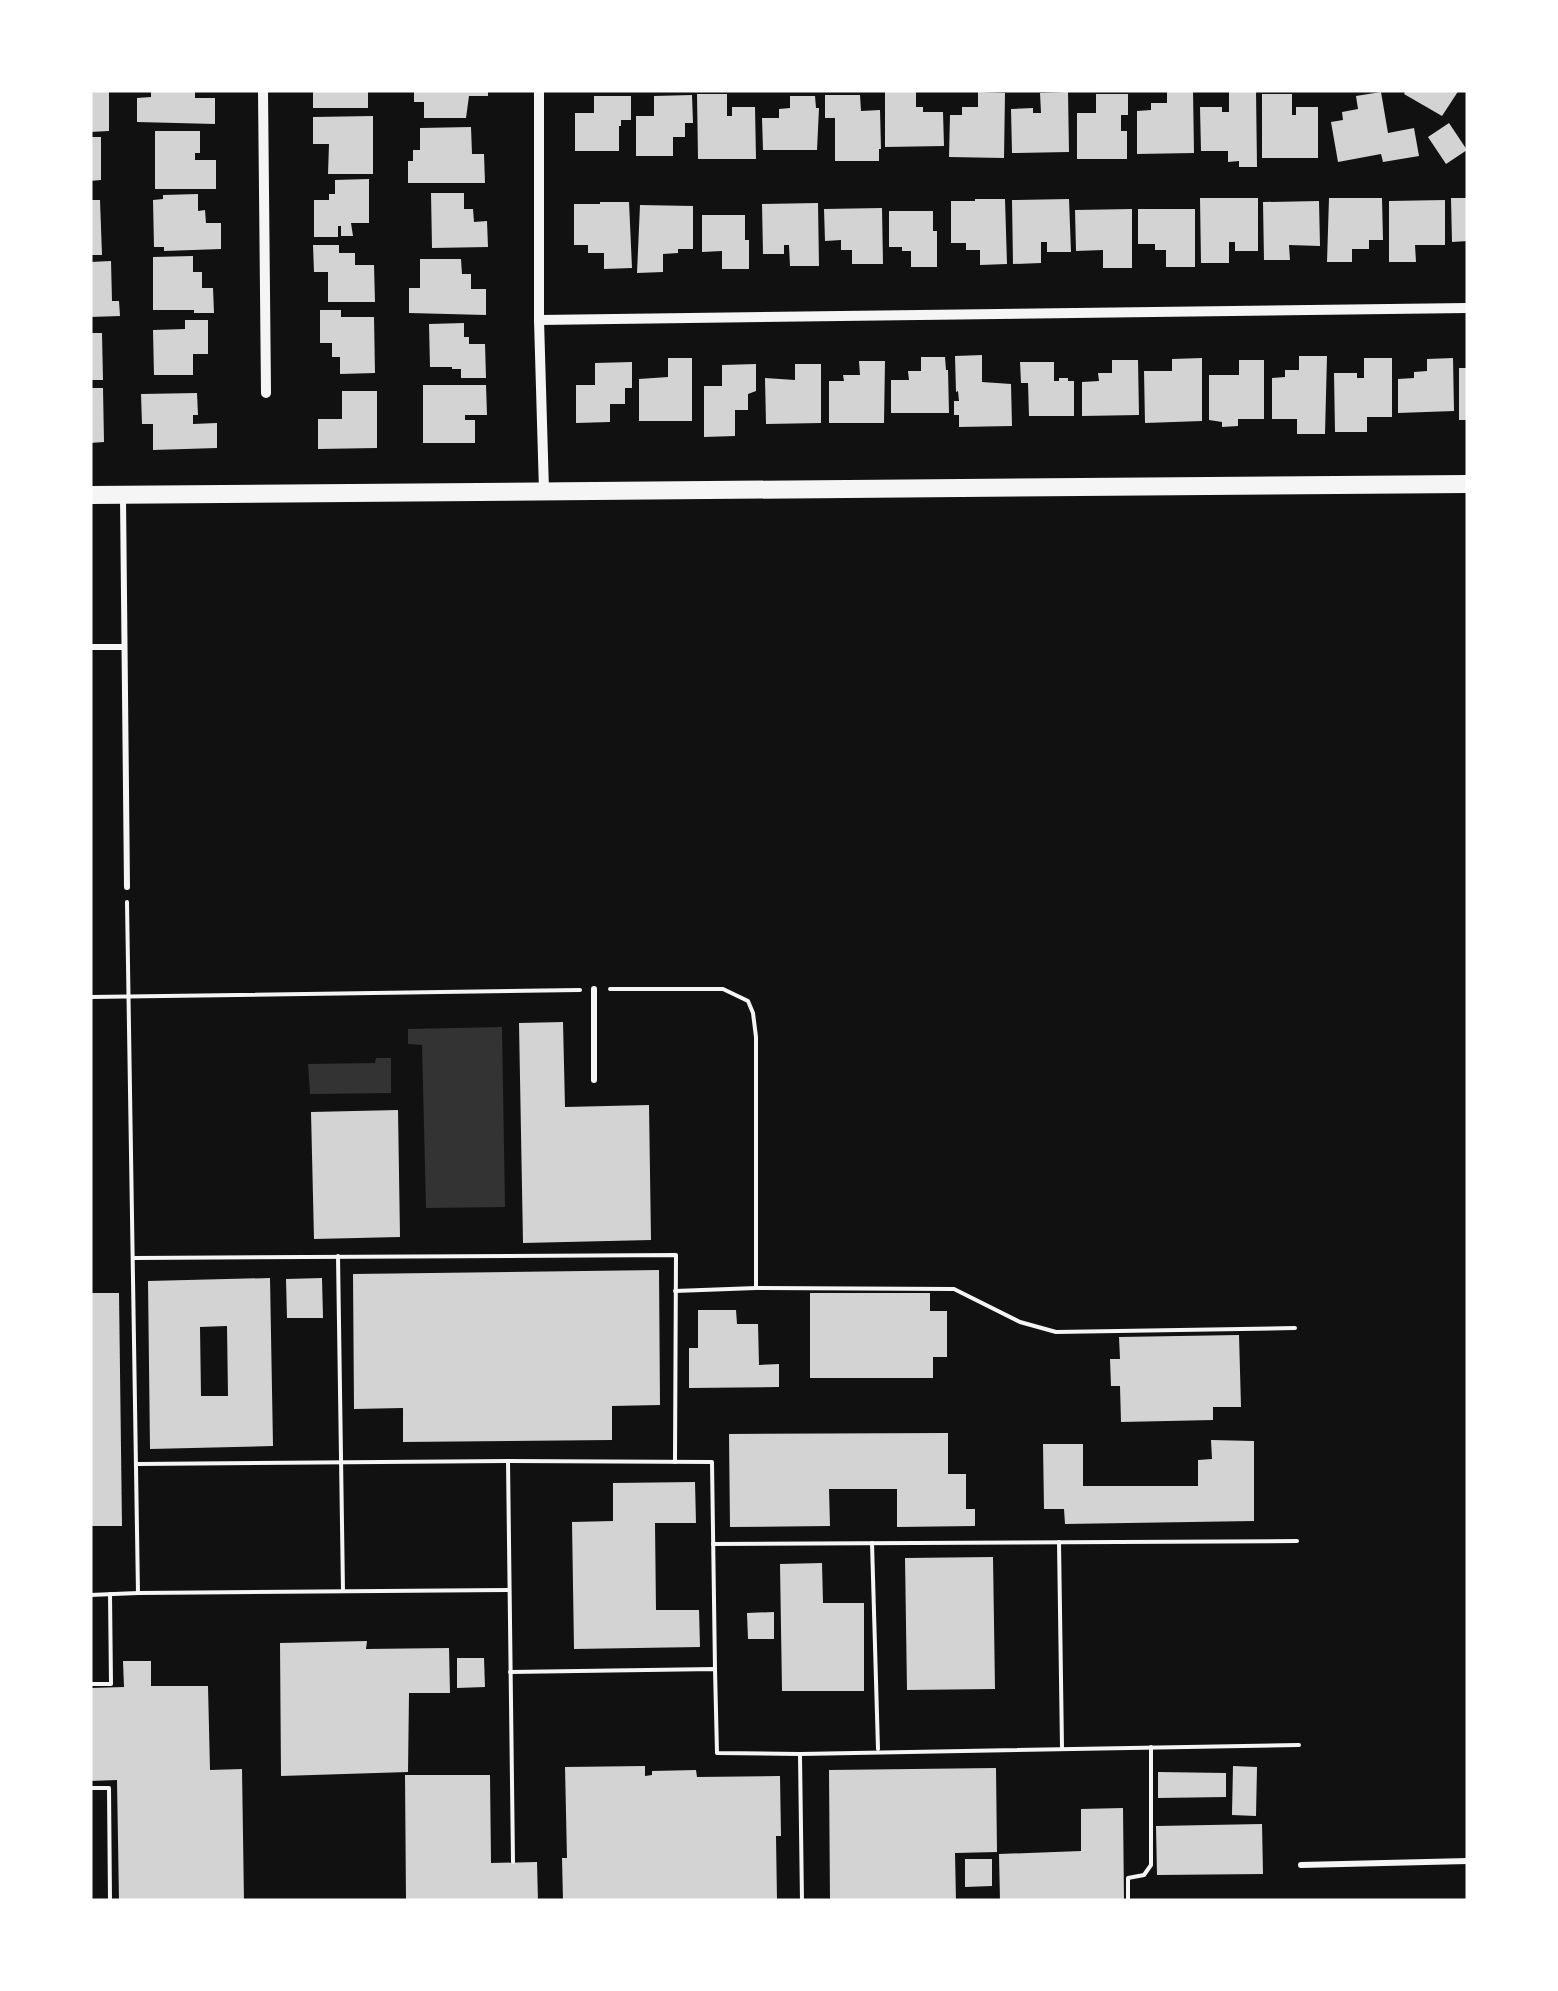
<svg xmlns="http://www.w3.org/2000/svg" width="1558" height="1991" font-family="'Noto Sans',sans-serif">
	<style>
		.water { fill: #333 }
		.building { fill: #d3d3d3; fill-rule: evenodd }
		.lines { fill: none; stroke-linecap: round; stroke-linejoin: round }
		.path { stroke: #f5f5f5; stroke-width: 4 }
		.service { stroke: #f5f5f5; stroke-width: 6 }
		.minor { stroke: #f5f5f5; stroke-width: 10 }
		.tertiary { stroke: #f5f5f5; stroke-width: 18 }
	</style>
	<rect width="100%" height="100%" fill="#111"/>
	<g class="water">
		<path d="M502,1027L505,1207L426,1208L422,1045L408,1044V1029Z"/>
		<path d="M376,1058H391V1093L310,1094L308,1064L375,1063Z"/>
	</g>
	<g class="building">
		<path d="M90,90H109V131L90,132Z"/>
		<path d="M151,90H195V98H215V124L137,122V98L151,97Z"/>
		<rect x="313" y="90" width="55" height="18"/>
		<path d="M414,90H488V96H469L466,118H424V102H414Z"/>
		<path d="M885,90H916V107H923V112H943L944,146L885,147Z"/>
		<path d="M1167,90H1193L1194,153L1137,154V111L1151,110V103H1167Z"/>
		<path d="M1256,90L1257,167H1239V161L1228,162V151H1201L1200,107H1222V112H1229V91Z"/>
		<path d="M1406,90H1459L1442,116L1404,94Z"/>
		<path d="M978,92L1005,93L1004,158L949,157L950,115H962V107H978Z"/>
		<path d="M1068,92L1069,152L1012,153L1011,109L1033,108V113H1041L1040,93Z"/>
		<path d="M1381,92L1388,133L1414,128L1419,156L1383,162L1381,154L1338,162L1331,122L1343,120L1342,112L1358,109L1356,96Z"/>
		<path d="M697,94H727V116H732V107H755L756,159H698Z"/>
		<path d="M1096,94H1128V115H1121V131H1127V159H1077V113H1096Z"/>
		<path d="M1262,94H1292V115H1296V107H1318V158H1262Z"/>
		<path d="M692,95L693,123H685V137H673V156H636V116H654V96Z"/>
		<path d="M825,95H860L861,111L880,110L881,149H879V161H835V118H825Z"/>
		<path d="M594,96H631V120H621V126H619V151H575V113H594Z"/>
		<path d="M790,96H815L816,108H819L817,150H763L762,118H779V109L790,108Z"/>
		<path d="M373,116V174H328L329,144H313V117Z"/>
		<path d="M1449,123L1467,150L1446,164L1428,137Z"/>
		<path d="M471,127L472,154H484L485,183H408V161H413V150H420V128Z"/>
		<path d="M155,131H200V153H195V160H216V189H155Z"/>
		<path d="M90,137H101V180L90,181Z"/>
		<path d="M369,179V223H351L353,236H341V226H338V237H314V200H329V194H335V180Z"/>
		<path d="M431,193H464V209H473L474,222L487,221L488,247L432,248Z"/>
		<path d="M198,194V211L205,210L206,223H221V249L164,251V247H154L153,200L163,199V195Z"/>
		<path d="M1200,198H1258V251H1235V242H1229V263H1201Z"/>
		<path d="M1329,198H1382L1383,240H1369V249H1352V262H1327Z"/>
		<path d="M1451,198H1468V241L1452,242Z"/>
		<path d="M975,199H1005L1007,264L980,265V250H966V243H951V201H975Z"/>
		<path d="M1069,199L1071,252H1047V242H1041V263L1013,264L1012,200Z"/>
		<path d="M90,200H100L102,255H90Z"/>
		<path d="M1445,200V245H1415L1416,262H1389V201Z"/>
		<path d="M1319,201L1320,246L1289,245L1290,260H1264L1263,202Z"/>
		<path d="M600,202H629L632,268L604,269V253H588V245H574V204H600Z"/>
		<path d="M818,203L819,266H790L789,245H784V254H763L762,204Z"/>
		<path d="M640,205L693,206V249H678V253L663,254V272L637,273Z"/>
		<path d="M882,208L883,264H852V250H841V240L825,241L824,209Z"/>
		<path d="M1132,209V268H1103V250L1076,251L1075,210Z"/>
		<path d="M1138,209H1195V267H1166V250H1155V244H1138Z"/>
		<path d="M889,211H933V231H937V267H911V251H902V247H889Z"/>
		<path d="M702,215H745V240H749V269H722V251L702,252Z"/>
		<path d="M313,245H339V253H355V265H374L375,302H328V272H314Z"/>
		<path d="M193,256V272H202V288H213L214,313H194V310H153V257Z"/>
		<path d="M420,259H461L462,274H471V289H486V315L409,313V288H420Z"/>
		<path d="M111,261L112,301H119L120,316L90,317V262Z"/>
		<path d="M320,310H341V317H374L375,373L340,374V357H332V343H320Z"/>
		<path d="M185,320H208V354H193V375H154L153,330L185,329Z"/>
		<path d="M464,323V337H469V344H485L486,378H461V369H452V367H430L429,324Z"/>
		<path d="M90,333H102L103,380H90Z"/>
		<path d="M982,355V382L1011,384L1012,426L959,427V415H954V401H959L958,391L956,392L955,356Z"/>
		<path d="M1299,356H1327L1325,434H1297V419H1272V378L1285,377V370H1299Z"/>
		<path d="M921,357H945L946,370H948L949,413H891V380H909L908,371H921Z"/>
		<path d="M668,358H692V421H639V379L668,377Z"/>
		<path d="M1202,358V421L1145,423L1144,371H1172V359Z"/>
		<path d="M1364,358H1392V417H1367V432H1335L1334,373H1357V378H1364Z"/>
		<path d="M1453,358L1454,411L1398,413V379L1414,378V372L1427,371V359Z"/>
		<path d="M1112,360H1138L1139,415L1082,416V382L1099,381L1098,373H1112Z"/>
		<path d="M1239,360H1264V419H1238V426L1222,427V422L1209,420V375H1239Z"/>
		<path d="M859,361H885L884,423H829V381H844L843,375H860Z"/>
		<path d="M632,362V388H625V404H610V422L576,423V385H595V363Z"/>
		<path d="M1020,362H1054V381H1059V378H1068V381H1074V416H1029L1028,383H1021Z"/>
		<path d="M756,364V391L748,394V410H735V436L704,437V386H722V365Z"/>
		<path d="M795,364H821V423L766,424L765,378L795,380Z"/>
		<rect x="1459" y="368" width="9" height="52"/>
		<path d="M423,385H486L487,415H465V420H475V443H423Z"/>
		<path d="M90,388H103L104,442L90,443Z"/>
		<path d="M342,391H377V448L318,449V419H342Z"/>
		<path d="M197,393L198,415H193V424L217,423V448L153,450V424H142L141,394Z"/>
		<path d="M563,1022L565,1107L649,1105L651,1240L523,1243L519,1023Z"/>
		<path d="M398,1110L400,1237L314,1239L311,1112Z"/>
		<path d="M659,1270L660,1405L612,1406V1440L403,1442V1408L354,1409L353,1274Z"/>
		<path d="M270,1278L273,1446L150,1449L148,1281ZM227,1326L228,1396H201L200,1327Z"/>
		<path d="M322,1278L323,1318H287L286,1279Z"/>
		<path d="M90,1293H119L122,1526H90Z"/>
		<path d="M810,1293H930V1311H947V1357H933V1378H810Z"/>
		<path d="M698,1310H736L737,1324H758L759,1365L779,1364V1387L689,1388V1348H698Z"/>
		<path d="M1239,1335L1241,1407H1213V1420L1121,1422L1120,1386H1111L1110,1359H1120L1119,1337Z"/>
		<path d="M948,1433V1474H966V1509H975V1526L897,1527V1489H829L830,1526L730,1527L729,1434Z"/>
		<path d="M1211,1440L1254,1441V1521L1065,1524L1064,1509H1044L1043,1444H1083V1486H1198V1460L1212,1459Z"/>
		<path d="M695,1482L696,1523H655L656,1610H699L700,1647L574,1649L572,1522L613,1521V1483Z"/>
		<path d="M993,1557L995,1689L907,1690L905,1558Z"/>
		<path d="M822,1563L823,1603H864V1691H782L780,1564Z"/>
		<path d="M774,1612V1639H748L747,1613Z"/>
		<path d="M367,1641L366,1649L449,1648L450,1693H409L408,1772L281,1776L280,1643Z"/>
		<path d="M457,1658H484L485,1687L457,1688Z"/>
		<path d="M123,1661H151V1686H208L210,1770L242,1769L244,1901H119L117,1780L90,1781V1688L124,1687Z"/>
		<path d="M645,1766V1776L652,1775V1771L696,1770L697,1777L780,1776L781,1836H776L777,1901H563L562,1858H567L565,1767Z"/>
		<path d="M1233,1766L1257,1767L1256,1816L1232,1815Z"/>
		<path d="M996,1768L997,1852L955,1853L956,1901H830L829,1770Z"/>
		<path d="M1158,1772L1226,1773V1797L1158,1798Z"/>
		<path d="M405,1775H490L491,1863L537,1862L538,1901H406Z"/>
		<path d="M1123,1808L1124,1901H1000L999,1854L1081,1851V1809Z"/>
		<path d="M1262,1824L1263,1874L1157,1875L1156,1826Z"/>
		<path d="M965,1859H992V1886L965,1887Z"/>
	</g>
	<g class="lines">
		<g class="path">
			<path d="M127,902L138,1593L508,1590"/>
			<path d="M610,989H723L748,1001L753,1013L756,1037V1288"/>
			<path d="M90,997L580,990"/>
			<path d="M338,1256L343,1591"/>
			<path d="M134,1258L676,1255L675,1462"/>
			<path d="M675,1291L756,1288L954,1289L1020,1322L1056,1332L1295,1328"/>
			<path d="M508,1461L513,1862"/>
			<path d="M138,1464L508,1461L712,1462L715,1669"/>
			<path d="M1059,1542L1062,1748"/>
			<path d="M872,1543L878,1749"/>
			<path d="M713,1544L1297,1541"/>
			<path d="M90,1595L138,1593"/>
			<path d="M510,1672L715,1669L717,1753L800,1754L1299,1745"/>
			<path d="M90,1684H111L110,1594"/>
			<path d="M800,1756L802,1901"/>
			<path d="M90,1788H109L110,1901"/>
			<path d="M1128,1901V1878L1144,1875L1151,1865V1747"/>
		</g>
		<g class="service">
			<path d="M123,498L127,887"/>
			<path d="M90,647H124"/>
			<path d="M594,989V1080"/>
			<path d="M1301,1865L1468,1861"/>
		</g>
		<g class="minor">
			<path d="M263,90L266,393"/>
			<path d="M539,90V320L544,491"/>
			<path d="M539,320L1468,308"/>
		</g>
		<path class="tertiary" d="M90,495L1468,484"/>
	</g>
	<rect width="1558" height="1991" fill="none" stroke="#ffffff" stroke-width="185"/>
</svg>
